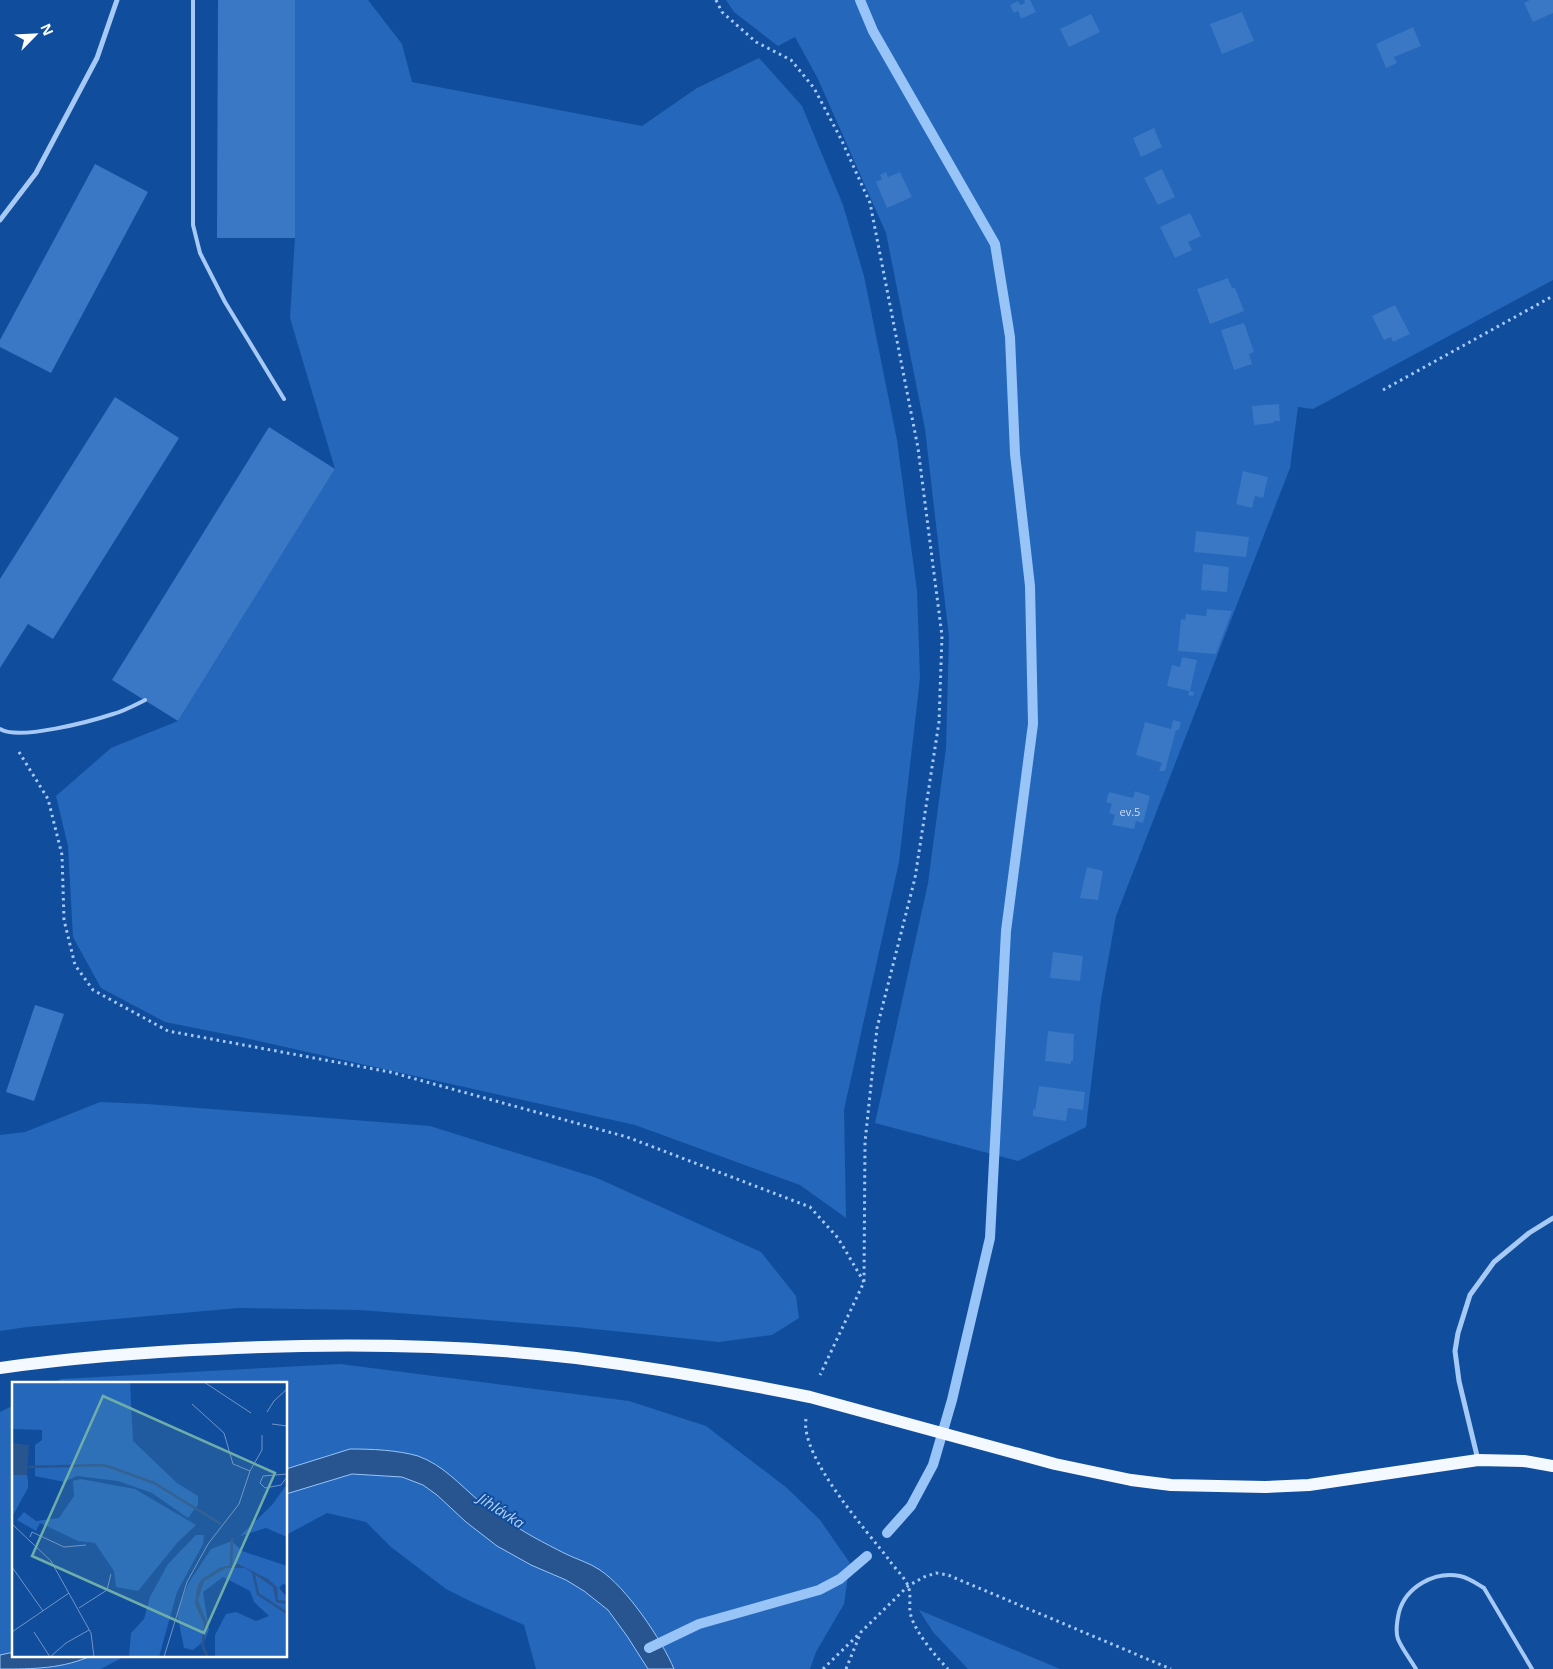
<svg xmlns="http://www.w3.org/2000/svg" width="1553" height="1669" font-family="'Open Sans',sans-serif">
	<style>
		.green { fill: #2467bb }
		.water { fill: #285590; stroke: #98c4f8 }
		.lines { fill: none; stroke-linecap: round; stroke-linejoin: round }
		.stream { stroke: #98c4f8; stroke-width: 10 }
		.building { fill: #3a77c4 }
		.path { stroke: #a6c9f5; stroke-width: 3; stroke-dasharray: 2.5 4; stroke-linecap: butt }
		.service { stroke: #a6c9f5; stroke-width: 4 }
		.minor { stroke: #a6c9f5; stroke-width: 5 }
		.primary { stroke: #f4f8ff; stroke-width: 12 }
		.labels { text-anchor: middle; stroke-width: 4; stroke-linejoin: round; paint-order: stroke }
		.number-label { font-size: 11px; fill: #ceddf0 }
		.water-label { font-size: 15px; font-style: italic; fill: #b3d3fb; stroke: #114d9d }
		.inset-river { fill: none; stroke: #285590; stroke-width: 2.5 }
		.inset-road { fill: none; stroke: #7094c4; stroke-width: 1 }
		.view { fill: #6fada8; fill-opacity: 0.15; stroke: #6fada8; stroke-width: 2.5 }
		.inset-edge { fill: none; stroke: #fff; stroke-width: 2.5 }
	</style>
	<rect width="100%" height="100%" fill="#114d9d"/>
	<g class="green">
		<path d="M295,0H368L402,44L412,82L642,126L697,88L759,58L802,106L843,205L864,276L897,440L917,591L920,678L899,862L844,1110L846,1218L800,1185L635,1125L240,1037L165,1022L101,988L73,937L68,846L56,796L111,748L178,721L335,469L290,318L295,238Z"/>
		<path d="M726,0H1553V280L1313,409L1298,407L1290,468L1116,916L1101,1000L1086,1127L1018,1161L875,1123L928,883L946,748L949,637L925,429L886,233L818,79L795,37L778,46L734,12Z"/>
		<path d="M100,1102L147,1104L430,1126L597,1178L761,1252L796,1296L799,1318L772,1335L719,1342L575,1327L360,1310L238,1308L27,1327L0,1331V1135L25,1132Z"/>
		<path d="M340,1364L629,1401L706,1426L787,1488L820,1520L850,1563L844,1604L816,1652L810,1669H536L524,1625L474,1603L446,1589L391,1547L366,1522L327,1513L286,1535V1383H54L61,1379Z"/>
		<path d="M14,1405V1655H127L101,1669H0V1412Z"/>
		<path d="M919,1610L1060,1669H968L933,1632Z"/>
	</g>
	<g class="water">
		<path d="M350,1449C372,1449 397,1450 418,1456C443,1465 459,1484 478,1500C486,1507 495,1513 503,1518C523,1532 544,1543 566,1554C576,1559 590,1563 600,1570C626,1587 662,1640 674,1669H648L627,1636L608,1610L584,1591L566,1580L531,1565L497,1546L466,1522L437,1495L423,1485L402,1477L352,1474L286,1494V1469Z"/>
		<path d="M14,1652V1655H93C63,1669 33,1669 0,1669V1655Z"/>
	</g>
	<g class="lines">
		<g class="stream">
			<path d="M860,0L873,31L995,244L1010,337L1015,454L1030,586L1033,724L1006,931L990,1238L952,1400L933,1465L911,1506L887,1533"/>
			<path d="M649,1648L699,1624L819,1590L840,1579L867,1556"/>
		</g>
	</g>
	<g class="building">
		<path d="M218,0H295V238H217Z"/>
		<path d="M1024,0H1030L1036,12L1021,19L1018,11L1014,13L1010,5L1018,1L1020,5L1025,3Z"/>
		<path d="M1530,0H1553V13L1533,22L1524,3Z"/>
		<path d="M1242,12L1254,41L1222,54L1210,24Z"/>
		<path d="M1091,14L1100,32L1069,47L1060,29Z"/>
		<path d="M1413,27L1421,46L1394,57L1397,63L1386,68L1376,44Z"/>
		<path d="M1154,128L1162,147L1141,157L1133,138Z"/>
		<path d="M95,164L148,192L51,373L0,347V340Z"/>
		<path d="M1162,169L1175,197L1158,205L1144,178Z"/>
		<path d="M886,172L888,177L900,172L912,197L887,208L876,182L882,179L880,175Z"/>
		<path d="M1190,213L1201,236L1188,242L1192,250L1175,258L1160,227Z"/>
		<path d="M1228,278L1232,288H1235L1244,311L1210,324L1197,289Z"/>
		<path d="M1395,305L1410,334L1393,342L1391,337L1384,340L1372,316Z"/>
		<path d="M1244,323L1254,352L1249,354L1252,364L1234,370L1221,330Z"/>
		<path d="M115,397L179,438L53,639L28,624L0,668V579Z"/>
		<path d="M1279,404L1280,421H1273L1274,423L1254,425L1252,406Z"/>
		<path d="M269,427L335,469L178,721L112,680Z"/>
		<path d="M1243,471L1268,477L1263,498L1255,496L1252,508L1236,504Z"/>
		<path d="M1196,531L1249,537L1246,557L1194,552Z"/>
		<path d="M1203,564L1229,567L1227,592L1201,590Z"/>
		<path d="M1207,609L1232,611L1216,654L1178,651L1181,619L1185,620L1186,614L1206,616Z"/>
		<path d="M1182,657L1197,660L1190,691L1194,692L1193,696L1188,695L1189,691L1167,686L1172,665L1180,667Z"/>
		<path d="M1173,720L1181,722L1179,730H1176L1165,771H1159L1162,763L1136,755L1145,722L1171,729Z"/>
		<path d="M1135,791L1150,796L1143,823L1136,821L1134,829L1112,825L1115,815L1109,813L1112,804L1106,802L1109,792L1133,798Z"/>
		<path d="M1087,867L1103,871L1098,900L1080,898Z"/>
		<path d="M1053,952L1083,956L1080,981L1050,978Z"/>
		<path d="M35,1005L64,1014L34,1101L6,1092Z"/>
		<path d="M1048,1031L1074,1034L1073,1061H1071V1064L1045,1061Z"/>
		<path d="M1039,1086L1085,1092L1083,1110L1068,1108L1066,1121L1033,1116V1109L1035,1110Z"/>
	</g>
	<g class="lines">
		<g class="path">
			<path d="M716,0L722,12L756,42L791,60L814,88L841,139L870,203L918,448L942,636L939,722L915,878L877,1028L865,1142L864,1282L820,1375"/>
			<path d="M1383,390L1553,296"/>
			<path d="M19,752L48,799L62,855L64,920L75,965L93,990L168,1031L390,1072L627,1137L810,1207L838,1238L864,1282"/>
			<path d="M806,1419C800,1457 867,1531 890,1561C895,1569 905,1577 908,1586C912,1595 908,1607 911,1616C916,1633 936,1657 948,1669"/>
			<path d="M823,1669L859,1634"/>
			<path d="M846,1669L861,1632L908,1586L924,1577L936,1573L948,1575L1171,1669"/>
		</g>
		<g class="service">
			<path d="M193,0V225L200,253L225,302L284,399"/>
			<path d="M0,729C18,741 92,721 113,714C124,711 135,705 145,700"/>
			<path d="M1416,1669C1411,1660 1402,1649 1398,1639C1395,1631 1397,1621 1399,1612C1406,1587 1434,1571 1460,1576C1469,1578 1476,1583 1484,1588L1532,1669"/>
		</g>
		<g class="minor">
			<path d="M0,220L36,173L97,58L117,0"/>
			<path d="M1478,1460L1459,1381L1455,1351L1458,1333L1470,1295L1494,1262L1529,1233L1553,1218"/>
		</g>
		<path class="primary" d="M0,1368C71,1358 144,1352 216,1349C336,1343 457,1344 576,1358C654,1368 732,1381 810,1397L1055,1464L1131,1480L1171,1485L1265,1487L1309,1485L1478,1460L1524,1461L1553,1466"/>
	</g>
	<g class="labels">
		<g class="number-label">
			<text x="1130" y="816">ev.5</text>
		</g>
		<g class="water-label">
			<text transform="translate(501 1511) rotate(33)" y="5">Jihlávka</text>
		</g>
	</g>
	<g transform="translate(12 1382)">
		<rect width="275" height="275" fill="#114d9d"/>
		<path d="M0,0H118L121,59L165,101L186,114V123L176,136L140,111L106,99L65,94L52,100L23,94V63L30,58V48L0,47ZM0,93H15L16,98V106L0,135ZM68,97L123,107L184,143L165,161L126,209L104,205L102,189L83,161L66,159L28,141L24,149L5,138L12,130L24,139L47,136L62,114L61,99ZM275,102V155L254,146L228,154L260,123ZM184,153H192L191,162L165,210L147,275H117L119,251L132,237L138,215L156,182ZM220,159L230,169L275,184V203L271,202L267,206L275,215V275H203V253L214,232L224,230L244,239L257,234L242,220L238,209L211,195L191,210L197,247L193,258L181,268L172,266L165,231L176,202L199,167Z" fill="#2467bb"/>
		<path d="M0,61L17,63L15,93H0ZM226,182L256,197L265,205L266,218L275,219V222L264,220L261,205L233,186H214L192,199L186,218L195,241L192,263L197,275H194L189,264L192,242L183,222L185,205L190,197L209,185Z" fill="#285590"/>
		<path class="inset-river" d="M16,85L91,83L101,86L142,101L209,142M219,183L220,156M241,189L246,212L275,231"/>
		<path class="inset-road" d="M192,0L239,31M180,22L212,51L221,82L238,89M255,30L262,19L275,7M260,42L275,44M275,92L251,94L248,101L253,106L269,103L275,95M0,142L39,179L79,251L82,275M18,155L20,150L52,165L74,163M0,185L31,229M67,226L95,208L99,192M0,250L57,211M22,250L38,275M38,275L54,261L77,248M152,275L175,200L196,162L227,122L238,89L250,68V53"/>
		<path class="view" d="M91,14L263,91L192,251L20,174Z"/>
		<rect width="275" height="275" class="inset-edge"/>
	</g>
	<g transform="translate(35 35) rotate(66)" stroke="#114d9d" stroke-width="4" paint-order="stroke">
	<path d="M0-4L9 19L0 12L-9 19Z" fill="#ffffff"/>
	<text y="-8" font-size="14" font-weight="bold" text-anchor="middle" fill="#ffffff">N</text>
	</g>
</svg>
